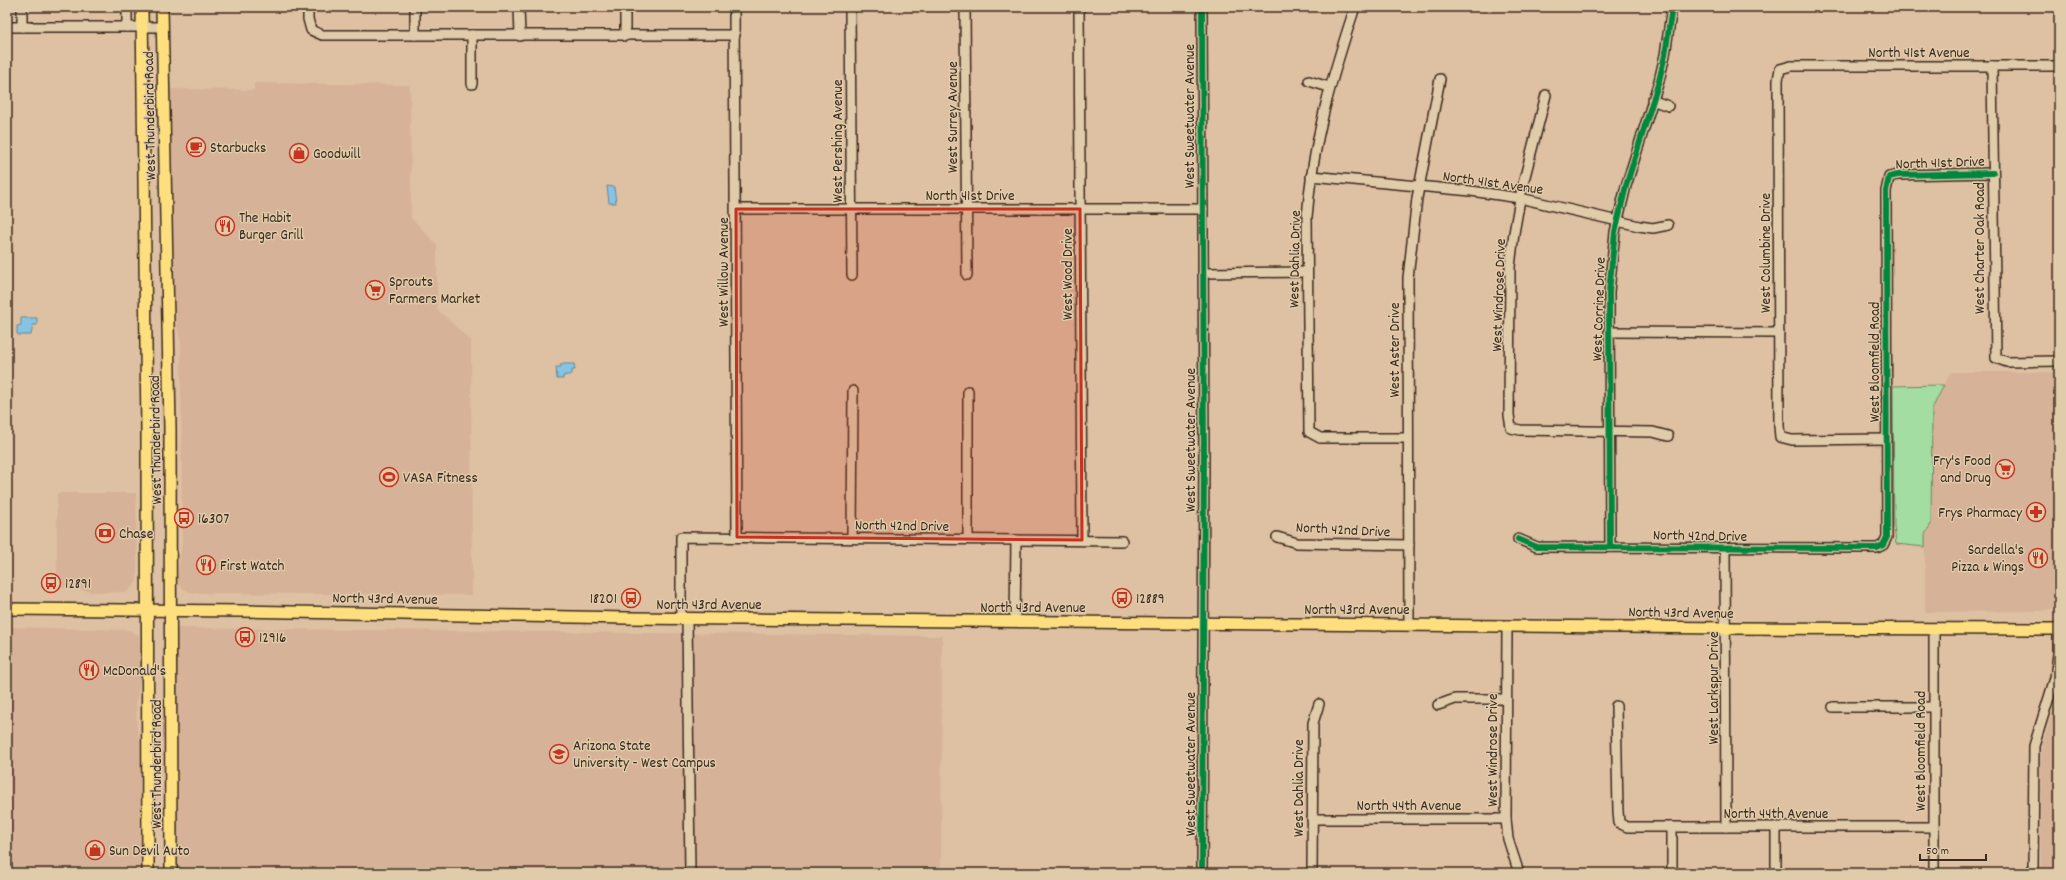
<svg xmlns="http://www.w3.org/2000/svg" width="2066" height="880" font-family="Dekko,sans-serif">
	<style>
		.built { fill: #d6b298 }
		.green { fill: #a4dda2; stroke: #708460 }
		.water { fill: #85c4e5; stroke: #678695 }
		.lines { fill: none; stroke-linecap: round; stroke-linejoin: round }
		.minor-casing { stroke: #3b2a1e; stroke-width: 12 }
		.major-casing { stroke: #3b2a1e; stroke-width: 14 }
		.minor { stroke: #e0cbaa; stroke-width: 9 }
		.major { stroke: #fedf80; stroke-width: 11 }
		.cycleway-casing { stroke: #e0cbaa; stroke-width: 8 }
		.cycleway { stroke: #00873e; stroke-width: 6 }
		.marked { fill: #c8321e; fill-opacity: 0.2; stroke: #c8321e; stroke-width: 3; stroke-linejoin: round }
		.labels { text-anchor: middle; stroke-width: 3; stroke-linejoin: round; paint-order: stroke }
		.street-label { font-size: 15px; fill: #3b2a1e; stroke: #e0cbaa }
		.poi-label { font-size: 15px; fill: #3b2a1e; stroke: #e0cbaa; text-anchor: start }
	</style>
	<rect width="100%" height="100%" fill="#dec0a2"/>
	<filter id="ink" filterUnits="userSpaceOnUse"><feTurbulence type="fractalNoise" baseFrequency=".025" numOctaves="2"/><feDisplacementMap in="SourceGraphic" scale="8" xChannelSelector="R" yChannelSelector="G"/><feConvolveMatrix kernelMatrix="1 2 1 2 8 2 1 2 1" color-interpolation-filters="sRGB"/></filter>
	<g filter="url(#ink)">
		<g class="built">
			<path d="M254,83L410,85L411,218L437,245V309L471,341L472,595L192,593L182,588L178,583V572L182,543L181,342L174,314L169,89L254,90Z"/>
			<path d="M1951,372H2059V607L2042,611L1925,612V534L1931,524L1932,408Z"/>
			<path d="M57,493H136L137,577L136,583L127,592H92L57,586Z"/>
			<path d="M7,627L129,630L139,636L141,675L136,705L137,729L140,742V873H7Z"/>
			<path d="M177,628L942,636L941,873H177Z"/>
			<path d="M2059,690V873H2041V750Z"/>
		</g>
		<path class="green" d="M1944,385L1932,409L1931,524L1925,534V547L1896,544L1894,527L1893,386Z"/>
		<g class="water">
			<path d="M607,186L614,187L616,203H609Z"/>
			<path d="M21,318H37V325H33L31,335H19L17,334V326L21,325Z"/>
			<path d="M561,364H574L575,370H572V374L563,376V379H557L556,367H561Z"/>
		</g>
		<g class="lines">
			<g class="minor-casing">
				<g id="minor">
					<path d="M22,7V27"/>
					<path d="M127,7V27"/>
					<path d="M308,7V19L311,30L322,35H735"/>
					<path d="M415,7V35"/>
					<path d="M519,7L520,36"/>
					<path d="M734,7L737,537"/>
					<path d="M850,7L852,275"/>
					<path d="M965,7L967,275"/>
					<path d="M1079,7L1082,540"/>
					<path d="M1202,7L1204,454L1202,873"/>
					<path d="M1355,7C1331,80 1313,140 1307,217L1309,432L1320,438H1408"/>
					<path d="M7,27H162"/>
					<path d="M472,35V84"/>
					<path d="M625,36V7"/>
					<path d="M1992,66L1996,358L2007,362L2059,361"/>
					<path d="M1309,81L1329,87"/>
					<path d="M1546,95L1522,188L1514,233L1510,267L1509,415L1511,428L1520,430L1653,432L1668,436"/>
					<path d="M1652,100L1668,106"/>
					<path d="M1311,176L1471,191L1520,198L1639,226L1653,228L1668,225"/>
					<path d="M736,209H1203"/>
					<path d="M1203,273L1307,272"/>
					<path d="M1609,332L1779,333"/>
					<path d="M968,391V539"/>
					<path d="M1887,439L1792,440L1780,437L1779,426L1778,80L1780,69L1791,66H2059"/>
					<path d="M1277,537L1297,543L1409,545"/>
					<path d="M852,538L853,391"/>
					<path d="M1518,539L1537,547L1877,548L1883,545L1887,537L1886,191L1889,177L1898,175L1993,173"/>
					<path d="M1610,547L1609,292L1615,232L1626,186L1659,81L1665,55L1672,7"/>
					<path d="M1725,548L1726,827"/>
					<path d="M681,618V537L1122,541"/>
					<path d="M687,618L690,873"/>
					<path d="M1015,621L1016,540"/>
					<path d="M1409,624L1408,278L1417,198L1440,79"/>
					<path d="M1507,625L1506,819L1508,839L1519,873"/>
					<path d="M1934,629V873"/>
					<path d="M1438,705L1455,699H1506"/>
					<path d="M1616,706L1618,811L1619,823L1627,827H1934"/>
					<path d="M1833,707H1934"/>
					<path d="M1312,819H1506"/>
					<path d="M1672,827V873"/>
					<path d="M1312,873L1313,723L1319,704"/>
					<path d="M1776,873V827"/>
					<path d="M2033,873L2034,746L2055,678L2058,654V629"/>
				</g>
			</g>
			<g class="major-casing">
				<g id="major">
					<path d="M142,7L147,429L148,873"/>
					<path d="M162,7L170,428L171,873"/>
					<path d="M7,609L242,611L628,618L1727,628L2059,629"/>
				</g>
			</g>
			<use href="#minor" class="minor"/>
			<use href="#major" class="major"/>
			<g class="cycleway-casing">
				<g id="cycleway">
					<path d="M1202,7L1204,454L1202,873"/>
					<path d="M1518,539L1537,547L1877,548L1883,545L1887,537L1886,191L1889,177L1898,175L1993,173"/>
					<path d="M1610,547L1609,292L1615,232L1626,186L1659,81L1665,55L1672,7"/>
				</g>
			</g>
			<use href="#cycleway" class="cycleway"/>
		</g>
	</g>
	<path class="marked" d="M736,209H1080L1082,540L737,537Z"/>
	<defs>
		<g id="cafe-ring" transform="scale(1)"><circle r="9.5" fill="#e0cbaa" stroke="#c8321e" stroke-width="1.5"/><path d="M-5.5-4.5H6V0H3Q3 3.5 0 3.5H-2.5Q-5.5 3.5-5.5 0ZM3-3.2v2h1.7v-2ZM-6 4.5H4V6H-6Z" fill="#c8321e"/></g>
		<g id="shop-ring" transform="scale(1)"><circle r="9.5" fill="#e0cbaa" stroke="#c8321e" stroke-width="1.5"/><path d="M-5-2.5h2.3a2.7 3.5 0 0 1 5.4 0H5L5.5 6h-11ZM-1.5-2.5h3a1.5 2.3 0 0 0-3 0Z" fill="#c8321e"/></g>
		<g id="restaurant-ring" transform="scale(1)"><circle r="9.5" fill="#e0cbaa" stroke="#c8321e" stroke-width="1.5"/><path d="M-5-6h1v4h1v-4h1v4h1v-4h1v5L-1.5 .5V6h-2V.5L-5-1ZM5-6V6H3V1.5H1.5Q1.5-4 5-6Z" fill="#c8321e"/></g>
		<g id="supermarket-ring" transform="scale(1)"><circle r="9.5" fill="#e0cbaa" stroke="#c8321e" stroke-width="1.5"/><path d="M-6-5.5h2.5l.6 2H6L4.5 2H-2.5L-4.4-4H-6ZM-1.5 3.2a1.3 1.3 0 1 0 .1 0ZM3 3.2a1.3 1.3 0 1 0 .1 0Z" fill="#c8321e"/></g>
		<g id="stadium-ring" transform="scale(1)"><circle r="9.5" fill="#e0cbaa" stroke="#c8321e" stroke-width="1.5"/><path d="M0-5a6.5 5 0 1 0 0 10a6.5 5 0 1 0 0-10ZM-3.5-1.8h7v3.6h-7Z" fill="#c8321e"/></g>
		<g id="pharmacy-ring" transform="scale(1)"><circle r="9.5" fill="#e0cbaa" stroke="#c8321e" stroke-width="1.5"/><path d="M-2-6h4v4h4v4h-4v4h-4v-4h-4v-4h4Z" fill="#c8321e"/></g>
		<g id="bus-ring" transform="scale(1)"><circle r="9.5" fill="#e0cbaa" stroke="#c8321e" stroke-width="1.5"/><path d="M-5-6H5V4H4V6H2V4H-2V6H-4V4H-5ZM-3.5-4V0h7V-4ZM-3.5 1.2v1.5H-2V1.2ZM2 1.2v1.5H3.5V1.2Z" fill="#c8321e"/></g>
		<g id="bank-ring" transform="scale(1)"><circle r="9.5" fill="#e0cbaa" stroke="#c8321e" stroke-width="1.5"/><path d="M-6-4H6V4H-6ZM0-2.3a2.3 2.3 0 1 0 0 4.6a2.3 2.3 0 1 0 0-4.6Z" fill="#c8321e"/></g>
		<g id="university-ring" transform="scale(1)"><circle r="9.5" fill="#e0cbaa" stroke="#c8321e" stroke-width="1.5"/><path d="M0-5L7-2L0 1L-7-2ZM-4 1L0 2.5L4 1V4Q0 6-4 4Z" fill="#c8321e"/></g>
	</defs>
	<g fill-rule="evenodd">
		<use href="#cafe-ring" x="196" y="147"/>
		<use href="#shop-ring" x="299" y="153"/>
		<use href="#restaurant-ring" x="225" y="226"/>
		<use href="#supermarket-ring" x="375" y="290"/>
		<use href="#supermarket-ring" x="2005" y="469"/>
		<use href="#stadium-ring" x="389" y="477"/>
		<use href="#pharmacy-ring" x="2036" y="512"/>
		<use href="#bus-ring" x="184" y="518"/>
		<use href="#bank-ring" x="105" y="533"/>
		<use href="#restaurant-ring" x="2038" y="558"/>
		<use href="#restaurant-ring" x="206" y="565"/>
		<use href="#bus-ring" x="51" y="583"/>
		<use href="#bus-ring" x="631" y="598"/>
		<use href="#bus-ring" x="1122" y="598"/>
		<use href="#bus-ring" x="245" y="637"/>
		<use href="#restaurant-ring" x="89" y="670"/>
		<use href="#university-ring" x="559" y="754"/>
		<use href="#shop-ring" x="95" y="850"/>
	</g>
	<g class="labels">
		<g class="street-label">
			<text x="1919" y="57">North 41st Avenue</text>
			<text transform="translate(149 116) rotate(-91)" y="5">West Thunderbird Road</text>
			<text transform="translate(1189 116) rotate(-90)" y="5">West Sweetwater Avenue</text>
			<text transform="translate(952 117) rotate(-90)" y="5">West Surrey Avenue</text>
			<text transform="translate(837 141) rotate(-90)" y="5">West Pershing Avenue</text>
			<text transform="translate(1940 162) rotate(-2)" y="5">North 41st Drive</text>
			<text transform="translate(1493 182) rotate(8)" y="5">North 41st Avenue</text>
			<text x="970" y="200">North 41st Drive</text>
			<text transform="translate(1979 248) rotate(-90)" y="5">West Charter Oak Road</text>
			<text transform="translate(1765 253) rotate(-90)" y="5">West Columbine Drive</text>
			<text transform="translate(1294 259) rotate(-89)" y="5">West Dahlia Drive</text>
			<text transform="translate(723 272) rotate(-90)" y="5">West Willow Avenue</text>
			<text transform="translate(1067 274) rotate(-90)" y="5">West Wood Drive</text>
			<text transform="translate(1498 295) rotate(-88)" y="5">West Windrose Drive</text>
			<text transform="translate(1598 309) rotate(-88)" y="5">West Corrine Drive</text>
			<text transform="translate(1394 350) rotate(-90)" y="5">West Aster Drive</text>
			<text transform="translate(1874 362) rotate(-90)" y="5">West Bloomfield Road</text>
			<text transform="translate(155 440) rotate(-91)" y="5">West Thunderbird Road</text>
			<text transform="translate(1190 440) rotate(-90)" y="5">West Sweetwater Avenue</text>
			<text transform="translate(902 525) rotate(1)" y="5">North 42nd Drive</text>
			<text transform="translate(1343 529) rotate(3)" y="5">North 42nd Drive</text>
			<text transform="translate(1700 535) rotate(1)" y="5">North 42nd Drive</text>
			<text transform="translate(385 598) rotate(1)" y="5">North 43rd Avenue</text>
			<text x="709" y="609">North 43rd Avenue</text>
			<text x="1033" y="612">North 43rd Avenue</text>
			<text x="1357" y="614">North 43rd Avenue</text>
			<text transform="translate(1681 612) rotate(1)" y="5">North 43rd Avenue</text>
			<text transform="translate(1713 688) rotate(-90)" y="5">West Larkspur Drive</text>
			<text transform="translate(1492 750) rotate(-90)" y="5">West Windrose Drive</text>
			<text transform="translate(1920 751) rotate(-90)" y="5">West Bloomfield Road</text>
			<text transform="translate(156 764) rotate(-90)" y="5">West Thunderbird Road</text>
			<text transform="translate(1190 764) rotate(-90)" y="5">West Sweetwater Avenue</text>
			<text transform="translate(1298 788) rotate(-90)" y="5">West Dahlia Drive</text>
			<text x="1409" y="810">North 44th Avenue</text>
			<text x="1776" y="818">North 44th Avenue</text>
		</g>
		<g class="poi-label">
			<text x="210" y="152">Starbucks</text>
			<text x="313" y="158">Goodwill</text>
			<text x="239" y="222">The Habit<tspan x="239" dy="17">Burger Grill</tspan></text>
			<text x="389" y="286">Sprouts<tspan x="389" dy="17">Farmers Market</tspan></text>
			<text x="1991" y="465" text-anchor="end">Fry's Food<tspan x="1991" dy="17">and Drug</tspan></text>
			<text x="403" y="482">VASA Fitness</text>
			<text x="2022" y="517" text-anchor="end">Frys Pharmacy</text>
			<text x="198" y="523">16307</text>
			<text x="119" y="538">Chase</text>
			<text x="2024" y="554" text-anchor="end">Sardella's<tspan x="2024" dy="17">Pizza &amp; Wings</tspan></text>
			<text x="220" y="570">First Watch</text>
			<text x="65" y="588">12891</text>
			<text x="617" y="603" text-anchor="end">18201</text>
			<text x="1136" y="603">12889</text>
			<text x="259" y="642">12916</text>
			<text x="103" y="675">McDonald's</text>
			<text x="573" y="750">Arizona State<tspan x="573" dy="17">University - West Campus</tspan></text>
			<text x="109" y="855">Sun Devil Auto</text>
		</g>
	</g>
	<rect width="2066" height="880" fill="none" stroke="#e0cbaa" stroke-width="24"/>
	<rect x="12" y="12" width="2042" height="856" fill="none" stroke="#3b2a1e" stroke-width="1.5" filter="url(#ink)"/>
	<path d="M1920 854v6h66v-6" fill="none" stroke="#3b2a1e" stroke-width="2"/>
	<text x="1926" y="854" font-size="12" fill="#3b2a1e" stroke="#e0cbaa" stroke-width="3" paint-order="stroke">50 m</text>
</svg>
